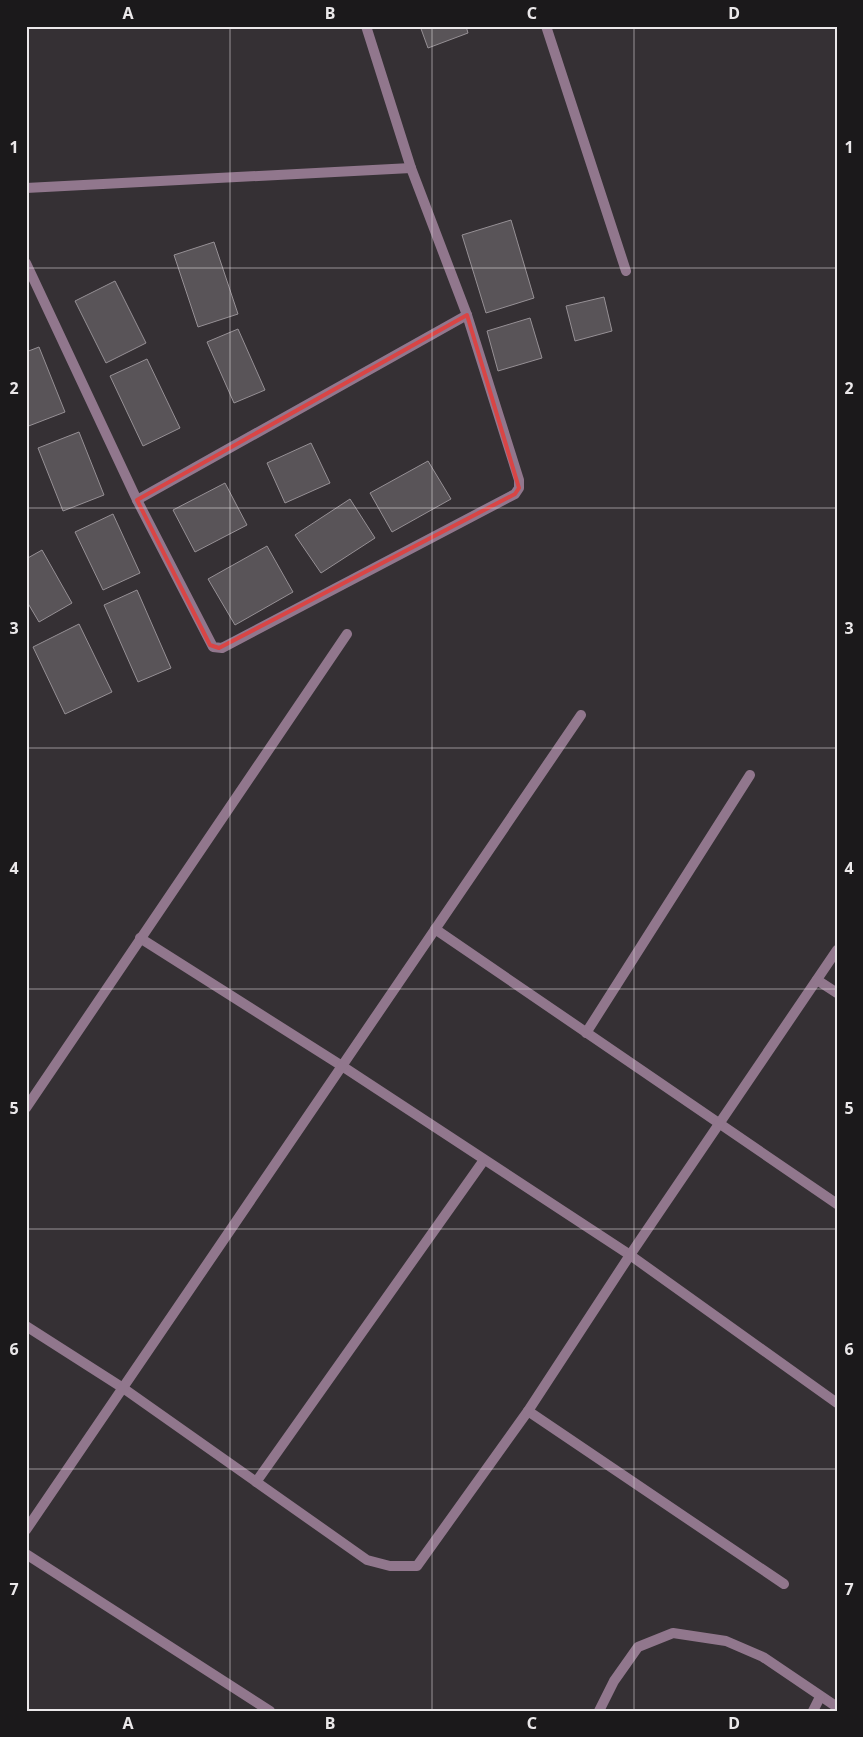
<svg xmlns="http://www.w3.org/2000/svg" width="863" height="1737" font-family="'Noto Sans',sans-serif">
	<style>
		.building { fill: #595458; stroke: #969095 }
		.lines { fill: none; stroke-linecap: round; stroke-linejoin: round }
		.street { stroke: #91778d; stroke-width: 10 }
		.marked { fill: none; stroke: #d94545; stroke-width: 4; stroke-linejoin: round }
		.grid { fill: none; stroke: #ebe8ea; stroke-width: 1; stroke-opacity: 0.55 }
		.neatline { fill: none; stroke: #ebe8ea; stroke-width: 2 }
		.grid-label { font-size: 16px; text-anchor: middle; font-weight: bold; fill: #ebe8ea }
	</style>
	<rect width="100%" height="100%" fill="#353034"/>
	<g class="building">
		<path d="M420,26H466L468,33L428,48Z"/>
		<path d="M511,220L534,298L486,313L462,235Z"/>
		<path d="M214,242L238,314L198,327L174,255Z"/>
		<path d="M115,281L146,343L106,363L75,301Z"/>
		<path d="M604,297L612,331L575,341L566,306Z"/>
		<path d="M530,318L542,358L498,371L487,331Z"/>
		<path d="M238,329L265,390L234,403L207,342Z"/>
		<path d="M39,347L65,412L26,427V352Z"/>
		<path d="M147,359L180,428L143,446L110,376Z"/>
		<path d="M79,432L104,495L63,511L38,448Z"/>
		<path d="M311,443L330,483L285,503L267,463Z"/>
		<path d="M428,461L451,499L392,532L370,493Z"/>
		<path d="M225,483L247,525L195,552L173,510Z"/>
		<path d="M350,499L375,538L321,573L295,535Z"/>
		<path d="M113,514L140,573L103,590L75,532Z"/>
		<path d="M267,546L293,592L235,625L208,579Z"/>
		<path d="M42,550L72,603L39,622L26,600V559Z"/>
		<path d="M137,590L171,668L138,682L104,605Z"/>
		<path d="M79,624L112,692L65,714L33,647Z"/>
	</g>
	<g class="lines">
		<g class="street">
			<path d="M546,26L626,271"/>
			<path d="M26,188L411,168"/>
			<path d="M26,263L137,500L213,647L222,648L515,494L519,488V480L467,315L411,168L366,26"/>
			<path d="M137,500L467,315"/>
			<path d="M435,929L837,1204"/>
			<path d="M140,938L342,1066L630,1255L837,1403"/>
			<path d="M817,980L837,993"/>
			<path d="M586,1033L750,775"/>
			<path d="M26,1108L347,634"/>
			<path d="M26,1326L123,1388L367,1560L390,1566H417L528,1411L630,1255L837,950"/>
			<path d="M528,1411L784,1584"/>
			<path d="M256,1482L484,1160"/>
			<path d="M26,1530L581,715"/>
			<path d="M26,1554L270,1711"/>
			<path d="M599,1711L614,1681L638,1647L673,1633L726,1641L763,1657L837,1707"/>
			<path d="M813,1711L820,1697"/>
		</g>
	</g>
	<path class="marked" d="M467,315L519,488L515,494L219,648L210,645L137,500Z"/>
	<path class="grid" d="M230,26V1711M432,26V1711M634,26V1711M26,268H837M26,508H837M26,748H837M26,989H837M26,1229H837M26,1469H837"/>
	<rect width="863" height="1737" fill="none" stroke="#1b191b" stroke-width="55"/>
	<rect x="28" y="28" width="808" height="1682" class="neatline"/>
	<g class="grid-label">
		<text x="128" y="19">A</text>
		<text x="330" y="19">B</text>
		<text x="532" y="19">C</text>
		<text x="734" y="19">D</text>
		<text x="14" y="153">1</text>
		<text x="849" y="153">1</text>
		<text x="14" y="394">2</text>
		<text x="849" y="394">2</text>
		<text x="14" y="634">3</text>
		<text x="849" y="634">3</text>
		<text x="14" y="874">4</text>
		<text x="849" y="874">4</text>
		<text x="14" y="1114">5</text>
		<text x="849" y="1114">5</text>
		<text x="14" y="1355">6</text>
		<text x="849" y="1355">6</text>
		<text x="14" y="1595">7</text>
		<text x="849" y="1595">7</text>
		<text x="128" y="1729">A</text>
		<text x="330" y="1729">B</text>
		<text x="532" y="1729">C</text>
		<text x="734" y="1729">D</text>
	</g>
</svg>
